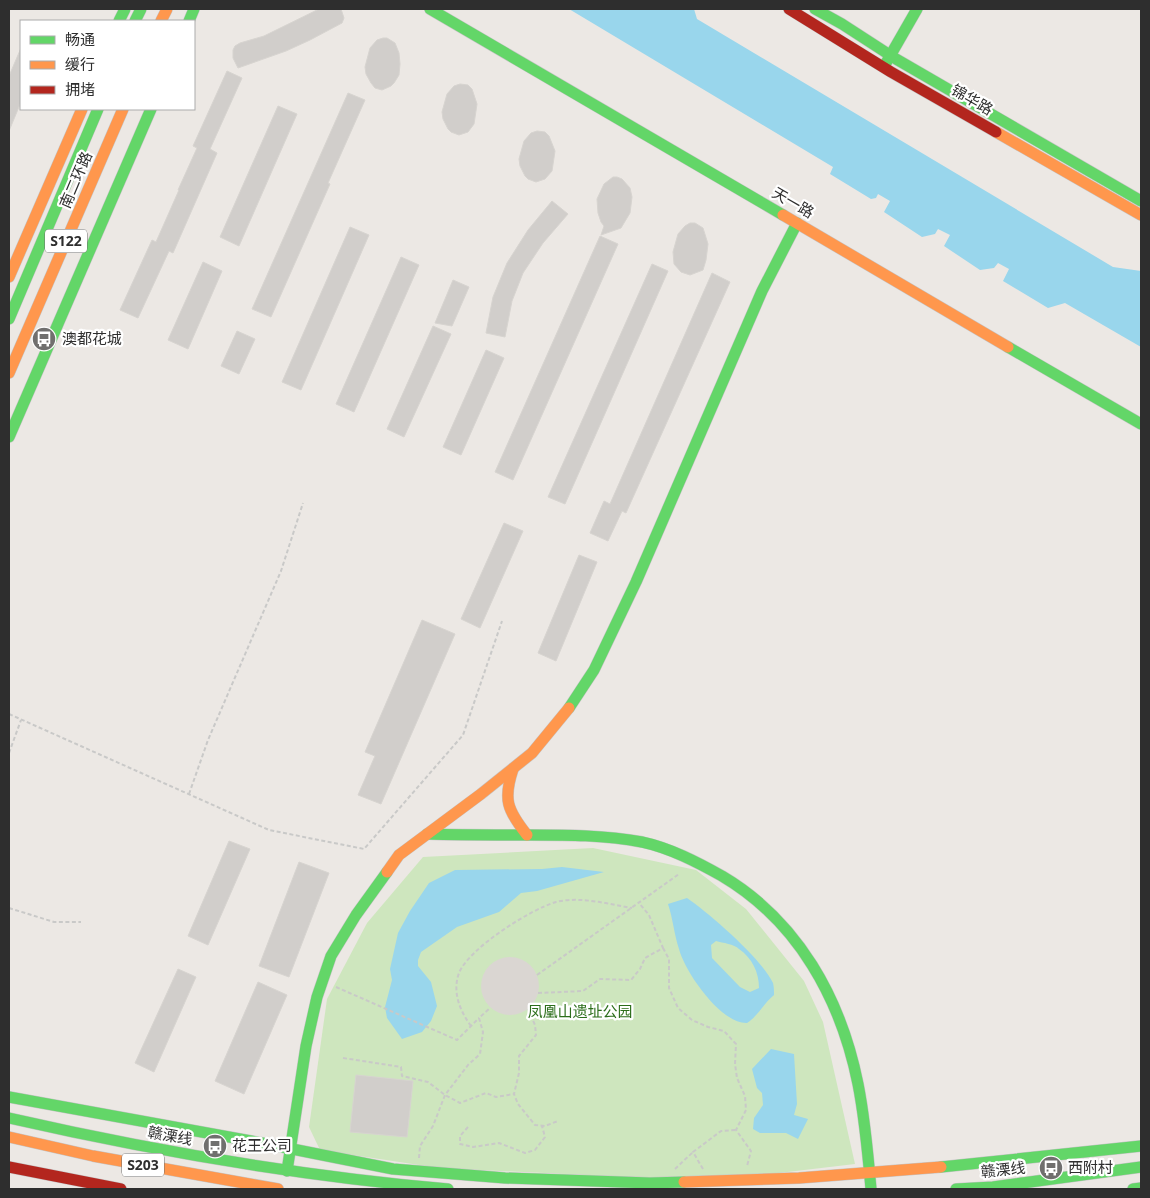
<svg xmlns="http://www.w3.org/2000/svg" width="1150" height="1198" font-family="'Noto Sans','Noto Sans SC',sans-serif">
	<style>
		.green { fill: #cee6be }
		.plaza { fill: #dad6d2 }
		.water { fill: #99d6ec; fill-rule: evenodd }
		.building { fill: #d1cecb; stroke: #d7d4d0 }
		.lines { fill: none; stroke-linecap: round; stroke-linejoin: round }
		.fast-casing { stroke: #c5c4c5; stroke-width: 12 }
		.slow-casing { stroke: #c5c4c5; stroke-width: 12 }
		.jam-casing { stroke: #c5c4c5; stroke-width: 12 }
		.path { stroke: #c9c9c8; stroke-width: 2; stroke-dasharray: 4 2.5; stroke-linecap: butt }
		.fast { stroke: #63d668; stroke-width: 11 }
		.slow { stroke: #ff974d; stroke-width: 11 }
		.jam { stroke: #b3261e; stroke-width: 11 }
		.labels { text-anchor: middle; stroke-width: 4.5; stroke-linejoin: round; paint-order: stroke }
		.shield { fill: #fff; stroke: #6d6d6d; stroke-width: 1 }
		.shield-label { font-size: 14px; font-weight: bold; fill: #2e2e2e }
		.street-label { font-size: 15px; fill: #2e2e2e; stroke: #fff }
		.poi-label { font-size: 15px; fill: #2e2e2e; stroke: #fff; text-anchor: start }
		.park-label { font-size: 15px; fill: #2c6e1b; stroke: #fff }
	</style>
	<rect width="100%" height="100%" fill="#ece8e4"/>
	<path class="green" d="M593,848L696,870L746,909L804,981L823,1022L855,1164L710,1181L439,1168L320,1150L309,1127L327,999L367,923L423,857Z"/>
	<circle class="plaza" cx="510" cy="986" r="29"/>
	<g class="water">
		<path d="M569,9H694L697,19L1113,267L1141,271V347L1065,303L1048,308L1003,281L1009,269L998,263L994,268L980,270L944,246L950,235L938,229L935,234L922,237L884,212L890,201L878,194L876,198L871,199L830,174L833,167Z"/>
		<path d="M562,867L604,872L537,891L521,893L499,912L457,927L421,952L418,960V966L431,982L437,1006L431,1021L422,1032L402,1039L387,1018L385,1007L392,980L390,969L398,933L410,911L429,883L455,870L542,869Z"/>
		<path d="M687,898C710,914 761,958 773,983C774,987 774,991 774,995C764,1003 758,1016 747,1023C721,1024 685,972 679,949C674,934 673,919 668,904ZM716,941C723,943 734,944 739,949C752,958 759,972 759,988L750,992L740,987L712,958L711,945Z"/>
		<path d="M771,1049L794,1054L797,1104L794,1115L808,1119L798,1139L786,1133H760L753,1129L754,1118L763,1105L762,1093L757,1088L752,1069Z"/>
	</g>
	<g class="building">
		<path d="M319,9H341L344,18L342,23L310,40L286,51L238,68L233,58V50L235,46L240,43L264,36Z"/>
		<path d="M383,38H387L395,43L399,53L400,64L399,75L394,83L391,86L382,90L375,88L371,83L366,74L365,67L370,48L377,40Z"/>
		<path d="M21,48V102L9,131V76Z"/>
		<path d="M227,71L242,78L210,149L217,153L173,253L169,251L138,318L120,310L152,240L156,242L179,190H178L197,148L193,146Z"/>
		<path d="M460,84L468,85L472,89L477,104L474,124L468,132L459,135L451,132L448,129L443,119L442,112L447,94L454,86Z"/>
		<path d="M348,93L365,100L328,183L330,184L271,317L252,309Z"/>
		<path d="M278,106L297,114L239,246L220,237Z"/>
		<path d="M537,131L545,132L549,136L555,151L552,171L545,179L536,182L528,179L525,176L520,166L519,159L524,141L531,133Z"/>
		<path d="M613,177H617L622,179L630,188L632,197L630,213L621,228L601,235L604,226L601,222L598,213L597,199L604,184Z"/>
		<path d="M552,201L568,214L543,243L523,273L512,301L505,337L486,333L493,297L507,263L528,230Z"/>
		<path d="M690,223H695L703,228L708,244L706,260L703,270L690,275L681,272L674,264L673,252L678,234L685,226Z"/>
		<path d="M350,227L369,235L301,390L282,382Z"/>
		<path d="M600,236L618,244L513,480L495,472Z"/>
		<path d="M401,257L419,265L354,412L336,404Z"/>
		<path d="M203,262L222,271L188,349L168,340Z"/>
		<path d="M652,264L668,271L565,504L548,497Z"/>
		<path d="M712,273L730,282L626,513L622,511L608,541L590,533L604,501L610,504Z"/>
		<path d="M453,280L469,287L452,326L435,323Z"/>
		<path d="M433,326L451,334L404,437L387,429Z"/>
		<path d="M237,331L255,339L239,374L221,366Z"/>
		<path d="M486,350L504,358L461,455L443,447Z"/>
		<path d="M504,523L523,531L480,628L461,619Z"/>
		<path d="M579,555L597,562L556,661L538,653Z"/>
		<path d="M422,620L455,634L381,804L358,795L375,756L365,752Z"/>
		<path d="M229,841L250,849L208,945L188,936Z"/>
		<path d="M299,862L329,873L289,977L259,966Z"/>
		<path d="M178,969L196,977L154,1072L135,1063Z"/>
		<path d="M258,982L287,995L244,1094L215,1081Z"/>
		<path d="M356,1075L413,1081L407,1137L350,1132Z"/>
	</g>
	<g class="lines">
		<g class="fast-casing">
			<g id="fast">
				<path d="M430,9L783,215"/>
				<path d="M815,9L842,24L896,59L1141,201"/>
				<path d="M119,21L125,9"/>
				<path d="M135,21L141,9"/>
				<path d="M189,21L194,9"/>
				<path d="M886,63L917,9"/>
				<path d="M9,319L98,109"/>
				<path d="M1008,347L1141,424"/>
				<path d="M9,437L151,109"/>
				<path d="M569,708L594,670L636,582L762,291L797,223"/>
				<path d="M427,834C461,835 495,835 529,835C567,835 605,835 642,842C670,848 697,862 722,876C798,921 841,999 858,1084C865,1119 868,1154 871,1189"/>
				<path d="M9,1097L262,1143L393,1169L505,1178L650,1183L684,1182"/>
				<path d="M9,1118C154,1151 300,1176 448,1189"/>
				<path d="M941,1167L1141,1146"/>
				<path d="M287,1171L306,1046L317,997L331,956L356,915L387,872"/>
				<path d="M956,1189L993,1187L1141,1167"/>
				<path d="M1133,1189L1141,1188"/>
			</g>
		</g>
		<g class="slow-casing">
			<g id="slow">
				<path d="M161,21L167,9"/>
				<path d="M996,132L1141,215"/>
				<path d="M783,215L1008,347"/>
				<path d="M9,277L82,109"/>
				<path d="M9,373L123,109"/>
				<path d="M513,769C503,799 507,810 527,835"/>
				<path d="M387,872L399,855L481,794L532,753L569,708"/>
				<path d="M9,1137L93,1156L278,1189"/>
				<path d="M684,1182L799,1178L941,1167"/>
			</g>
		</g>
		<g class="jam-casing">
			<g id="jam">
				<path d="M789,9L891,72L996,132"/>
				<path d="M9,1167L121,1189"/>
			</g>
		</g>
		<g class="path">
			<path d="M9,714L269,830L364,849L463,735L502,621"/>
			<path d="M9,753L21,720"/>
			<path d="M189,794L208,740L281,571L303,503"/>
			<path d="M9,908L54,922H81"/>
			<path d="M663,948L669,959V988L678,1008L692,1020L708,1027L724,1031L736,1044L735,1064L737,1078L745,1096L746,1110L736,1130L751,1151L747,1166"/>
			<path d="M537,975L679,874"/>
			<path d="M336,987L457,1040L479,1018"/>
			<path d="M538,993L583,991L600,979L631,980L640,969L645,958L663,948L649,915L639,903"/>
			<path d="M528,1009L535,1025L536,1035L519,1056V1073L514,1094L518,1104L535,1125L545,1126L558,1121"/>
			<path d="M471,1026C460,1011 452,992 459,973C469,948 531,909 556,902C580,896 608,904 632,908"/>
			<path d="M343,1058L401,1067L402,1076L428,1082L445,1095L460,1103L486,1093L496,1097L514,1094"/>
			<path d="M468,1127L460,1136V1144L473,1147L499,1143L525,1153L535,1150L545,1137L542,1126"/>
			<path d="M419,1158L420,1146L433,1126L445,1095L468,1065L480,1054L483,1032L479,1018L490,1008"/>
			<path d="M675,1169L693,1152"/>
			<path d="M703,1169L693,1152L721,1131L736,1130"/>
		</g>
		<use href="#fast" class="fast"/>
		<use href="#slow" class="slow"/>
		<use href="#jam" class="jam"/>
	</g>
	<defs>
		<g id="bus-disc" transform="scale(1.25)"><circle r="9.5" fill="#706f6e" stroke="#fff"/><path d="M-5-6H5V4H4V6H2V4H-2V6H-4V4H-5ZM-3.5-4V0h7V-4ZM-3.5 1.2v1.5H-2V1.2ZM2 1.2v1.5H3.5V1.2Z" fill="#fff"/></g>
	</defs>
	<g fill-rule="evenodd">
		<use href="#bus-disc" x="44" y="339"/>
		<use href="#bus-disc" x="215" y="1146"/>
		<use href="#bus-disc" x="1051" y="1168"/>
	</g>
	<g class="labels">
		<g class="shield">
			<rect x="45" y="229.5" width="42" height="23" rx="4"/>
			<rect x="122" y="1153.5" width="42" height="23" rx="4"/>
		</g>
		<g class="shield-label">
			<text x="66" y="246">S122</text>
			<text x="143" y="1170">S203</text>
		</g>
		<g class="street-label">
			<text transform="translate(972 100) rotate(30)" y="5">锦华路</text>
			<text transform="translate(76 180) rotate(-67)" y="5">南二环路</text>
			<text transform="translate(793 203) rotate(30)" y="5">天一路</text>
			<text transform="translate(170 1136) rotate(10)" y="5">赣溧线</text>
			<text transform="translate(1003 1170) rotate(-6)" y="5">赣溧线</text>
		</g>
		<g class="poi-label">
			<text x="62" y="344">澳都花城</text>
			<text x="232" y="1151">花王公司</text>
			<text x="1068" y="1173">西附村</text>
		</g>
		<g class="park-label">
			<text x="580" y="1017">凤凰山遗址公园</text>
		</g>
	</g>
	<rect width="1150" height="1198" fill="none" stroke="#2e2e2e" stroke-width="20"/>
	<rect x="20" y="20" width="175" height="90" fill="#ffffff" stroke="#ababab"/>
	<rect x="30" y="36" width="25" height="8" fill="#63d668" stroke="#ababab"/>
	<text x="65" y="45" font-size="15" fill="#2e2e2e">畅通</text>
	<rect x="30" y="61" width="25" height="8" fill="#ff974d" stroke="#ababab"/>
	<text x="65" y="70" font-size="15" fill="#2e2e2e">缓行</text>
	<rect x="30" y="86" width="25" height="8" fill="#b3261e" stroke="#ababab"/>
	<text x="65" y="95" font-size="15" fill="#2e2e2e">拥堵</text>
</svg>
